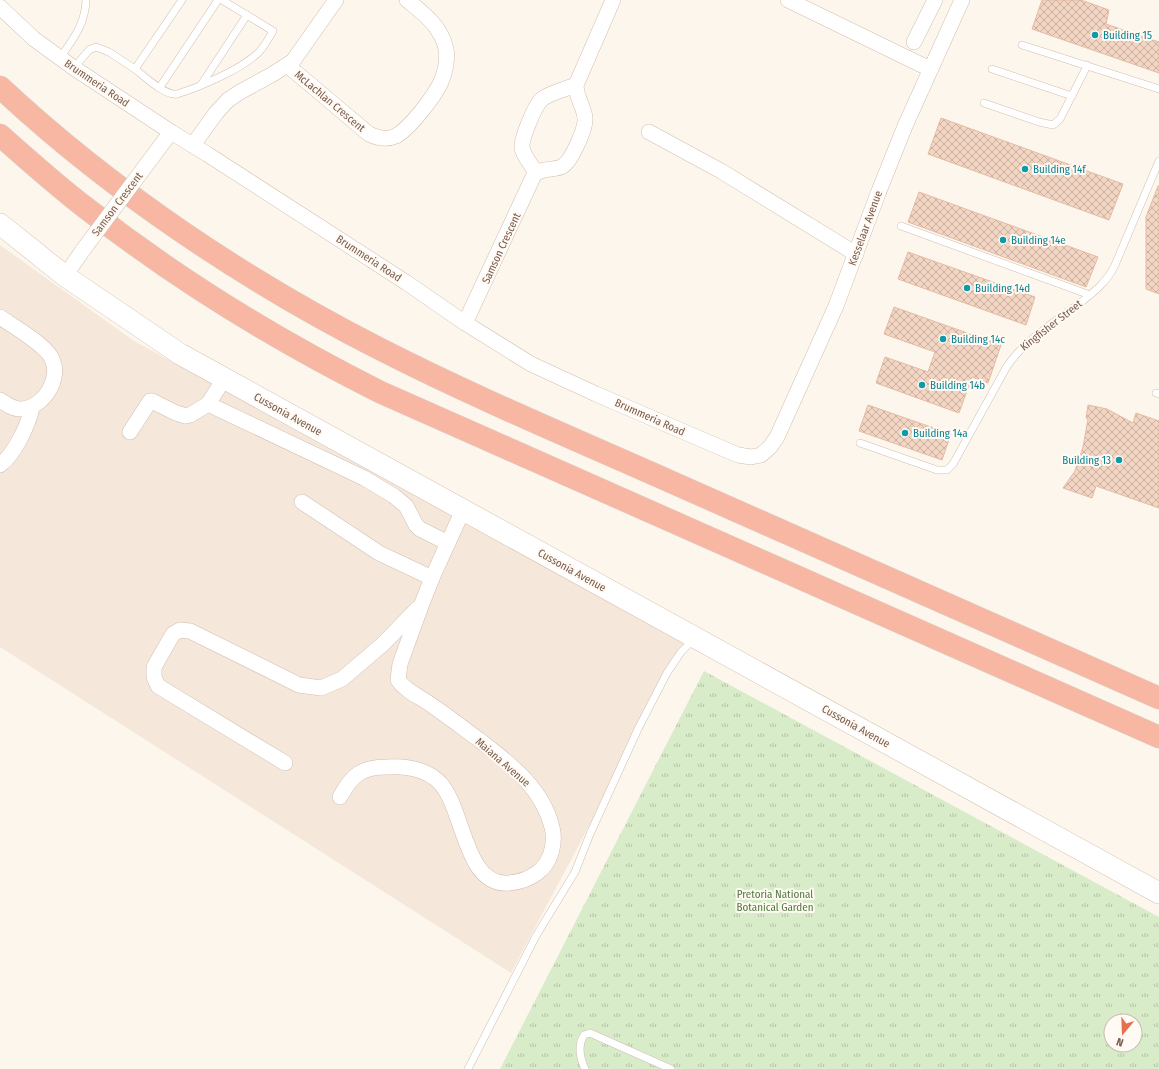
<svg xmlns="http://www.w3.org/2000/svg" width="1159" height="1069" font-family="'Fira Sans Condensed',sans-serif">
	<style>
		.residential { fill: #f5e8da }
		.grass { fill: url(#grass-tufts); fill-rule: evenodd }
		.building { fill: url(#building-cross-hatch); stroke: #e6bba3 }
		.lines { fill: none; stroke-linecap: round; stroke-linejoin: round }
		.service-casing { stroke: #d1beb0; stroke-width: 8 }
		.minor-casing { stroke: #d1beb0; stroke-width: 16 }
		.secondary-casing { stroke: #d6c0b0; stroke-width: 22 }
		.motorway-casing { stroke: #dad1cd; stroke-width: 23 }
		.service { stroke: #fff; stroke-width: 7 }
		.minor { stroke: #fff; stroke-width: 15 }
		.secondary { stroke: #fff; stroke-width: 21 }
		.motorway { stroke: #f7b7a3; stroke-width: 22 }
		.minor-bridge-casing { stroke: #d1beb0; stroke-width: 16; stroke-linecap: butt }
		.minor-bridge { stroke: #fff; stroke-width: 15 }
		.culture-dot { fill: #0f9aa8; stroke: #fffaf3; stroke-width: 1.5 }
		.labels { text-anchor: middle; stroke-width: 4; stroke-linejoin: round; paint-order: stroke }
		.culture-label { font-size: 11px; fill: #0d838f; stroke: #fffaf3; text-anchor: start }
		.street-label { font-size: 11px; fill: #7a5c4d; stroke: #fffaf3 }
		.park-label { font-size: 11px; fill: #537a41; stroke: #fffaf3 }
	</style>
	<defs>
		<pattern id="grass-tufts" width="24" height="20" patternUnits="userSpaceOnUse"><rect width="24" height="20" fill="#d8ecc9"/><path d="M3 7l-1-3M5 7V3M7 7l1-3M15 17l-1-3M17 17v-4M19 17l1-3" fill="none" stroke="#b4c2a5"/></pattern>
		<pattern id="building-cross-hatch" width="8" height="8" patternUnits="userSpaceOnUse"><rect width="8" height="8" fill="#f3d5c3"/><path d="M0 0l8 8M0 8l8-8" fill="none" stroke="#cab0a1"/></pattern>
	</defs>
	<rect width="100%" height="100%" fill="#fdf6ec"/>
	<path class="residential" d="M0,245L134,341L687,641L511,973L0,647Z"/>
	<path class="grass" d="M704,671L1159,917V1069H500ZM1111,1021H1135V1045H1111Z"/>
	<g class="building">
		<path d="M1042,0H1081L1109,10L1106,24L1159,42V73L1032,29Z"/>
		<path d="M941,118L1123,184L1109,220L928,154Z"/>
		<path d="M1158,186H1159V294L1146,289V217Z"/>
		<path d="M919,192L1098,257L1086,287L908,222Z"/>
		<path d="M908,252L1035,297L1026,325L898,279Z"/>
		<path d="M894,307L1001,345L988,383L972,377L959,413L876,383L885,357L928,372L935,352L884,334Z"/>
		<path d="M868,405L951,434L942,460L859,431Z"/>
		<path d="M1088,405L1107,409L1133,423L1136,413L1159,421V508L1096,486L1092,498L1063,488L1075,471L1083,447L1088,419L1086,418Z"/>
	</g>
	<g class="lines">
		<g class="service-casing">
			<g id="service">
				<path d="M1022,45L1159,89"/>
				<path d="M60,58C73,39 85,25 86,0"/>
				<path d="M74,68L89,50L96,47L109,52L135,69L182,0"/>
				<path d="M135,69C145,77 165,96 177,94C200,87 239,70 257,54C264,48 268,39 273,31L222,0"/>
				<path d="M992,69L1072,96"/>
				<path d="M201,85L247,15"/>
				<path d="M160,87L218,0"/>
				<path d="M984,103L1039,122L1053,125L1060,119L1085,70L1087,65"/>
				<path d="M901,226L1090,295"/>
				<path d="M1156,393L1159,394"/>
				<path d="M860,443L937,470H947L953,464L1006,368C1021,343 1056,321 1080,303C1094,292 1108,281 1115,265L1159,161"/>
				<path d="M468,1069L536,936L575,872L590,834L638,729L667,673L681,652L694,639"/>
				<path d="M585,1069C580,1058 577,1046 584,1035L590,1033L671,1069"/>
			</g>
		</g>
		<g class="minor-casing">
			<g id="minor">
				<path d="M788,0L930,69"/>
				<path d="M0,7L34,39L74,68L171,132L207,154L407,283L465,323L531,364L596,394L738,455L751,457L761,455L770,447L777,437L836,306L879,191L905,126L962,0"/>
				<path d="M914,42L935,0"/>
				<path d="M287,65L369,134C377,138 387,140 396,136C410,128 434,97 441,82C445,73 448,59 446,49C441,26 424,14 407,0"/>
				<path d="M649,132L721,171L856,254"/>
				<path d="M193,145L216,113L228,100L240,92L273,74L293,61L336,0"/>
				<path d="M150,160L171,132"/>
				<path d="M536,173C532,165 524,157 522,148C521,139 535,105 542,99C551,92 566,89 576,85"/>
				<path d="M65,276L83,250"/>
				<path d="M0,317C13,326 44,344 51,357C63,378 43,409 20,409C13,409 6,404 0,400"/>
				<path d="M465,323L534,175C542,167 555,171 563,166C572,160 586,128 585,118C584,107 576,97 576,85L613,0"/>
				<path d="M208,404L364,478L394,496L406,506L416,525L420,529L448,543"/>
				<path d="M130,432L150,401H152L176,413L186,416L190,415L208,404L224,379"/>
				<path d="M0,465C14,455 29,424 32,407"/>
				<path d="M302,502L379,553L432,578"/>
				<path d="M285,763L158,686L154,677V667L173,634L180,630L190,631L299,685L321,688L342,679L383,644L417,609"/>
				<path d="M340,797C352,775 361,767 387,767C405,766 425,769 438,781C465,806 463,887 509,883C519,882 529,879 537,873C551,863 556,843 552,827C542,787 509,763 478,739C463,728 449,717 434,707C423,698 406,692 398,680L400,664L421,606L432,578L463,510"/>
			</g>
		</g>
		<g class="secondary-casing">
			<path id="secondary" d="M0,224L65,276L180,354L1159,893"/>
		</g>
		<g class="motorway-casing">
			<g id="motorway">
				<path d="M0,87C110,190 246,281 380,349C474,397 572,438 669,481C832,554 995,627 1159,698"/>
				<path d="M0,135C28,160 56,185 86,208C177,279 276,340 380,392L1159,737"/>
			</g>
		</g>
		<use href="#service" class="service"/>
		<use href="#minor" class="minor"/>
		<use href="#secondary" class="secondary"/>
		<use href="#motorway" class="motorway"/>
		<g class="minor-bridge-casing">
			<path id="minor-bridge" d="M83,250L150,160"/>
		</g>
		<use href="#minor-bridge" class="minor-bridge"/>
	</g>
	<g class="culture-dot">
		<circle cx="1095" cy="35" r="4"/>
		<circle cx="1025" cy="169" r="4"/>
		<circle cx="1003" cy="240" r="4"/>
		<circle cx="967" cy="288" r="4"/>
		<circle cx="943" cy="339" r="4"/>
		<circle cx="922" cy="385" r="4"/>
		<circle cx="905" cy="433" r="4"/>
		<circle cx="1119" cy="460" r="4"/>
	</g>
	<g class="labels">
		<g class="culture-label">
			<text x="1103" y="39">Building 15</text>
			<text x="1033" y="173">Building 14f</text>
			<text x="1011" y="244">Building 14e</text>
			<text x="975" y="292">Building 14d</text>
			<text x="951" y="343">Building 14c</text>
			<text x="930" y="389">Building 14b</text>
			<text x="913" y="437">Building 14a</text>
			<text x="1111" y="464" text-anchor="end">Building 13</text>
		</g>
		<g class="street-label">
			<text transform="translate(97 83) rotate(34)" y="4">Brummeria Road</text>
			<text transform="translate(330 101) rotate(40)" y="4">McLachlan Crescent</text>
			<text transform="translate(117 204) rotate(-53)" y="4">Samson Crescent</text>
			<text transform="translate(865 228) rotate(-70)" y="4">Kesselaar Avenue</text>
			<text transform="translate(501 248) rotate(-65)" y="4">Samson Crescent</text>
			<text transform="translate(369 258) rotate(33)" y="4">Brummeria Road</text>
			<text transform="translate(1051 325) rotate(-38)" y="4">Kingfisher Street</text>
			<text transform="translate(288 414) rotate(29)" y="4">Cussonia Avenue</text>
			<text transform="translate(650 417) rotate(24)" y="4">Brummeria Road</text>
			<text transform="translate(572 570) rotate(29)" y="4">Cussonia Avenue</text>
			<text transform="translate(856 726) rotate(29)" y="4">Cussonia Avenue</text>
			<text transform="translate(503 762) rotate(41)" y="4">Maiana Avenue</text>
		</g>
		<g class="park-label">
			<text x="775" y="898">Pretoria National<tspan x="775" dy="13">Botanical Garden</tspan></text>
		</g>
	</g>
	<g transform="translate(1123 1033) rotate(199)"><circle r="19" fill="#fffaf3" stroke="#cabbb1"/>
	<path d="M0-3L7 15L0 10L-7 15Z" fill="#e76f51"/>
	<text y="-6" font-size="11" font-weight="bold" text-anchor="middle" fill="#7a5c4d">N</text>
	</g>
</svg>
